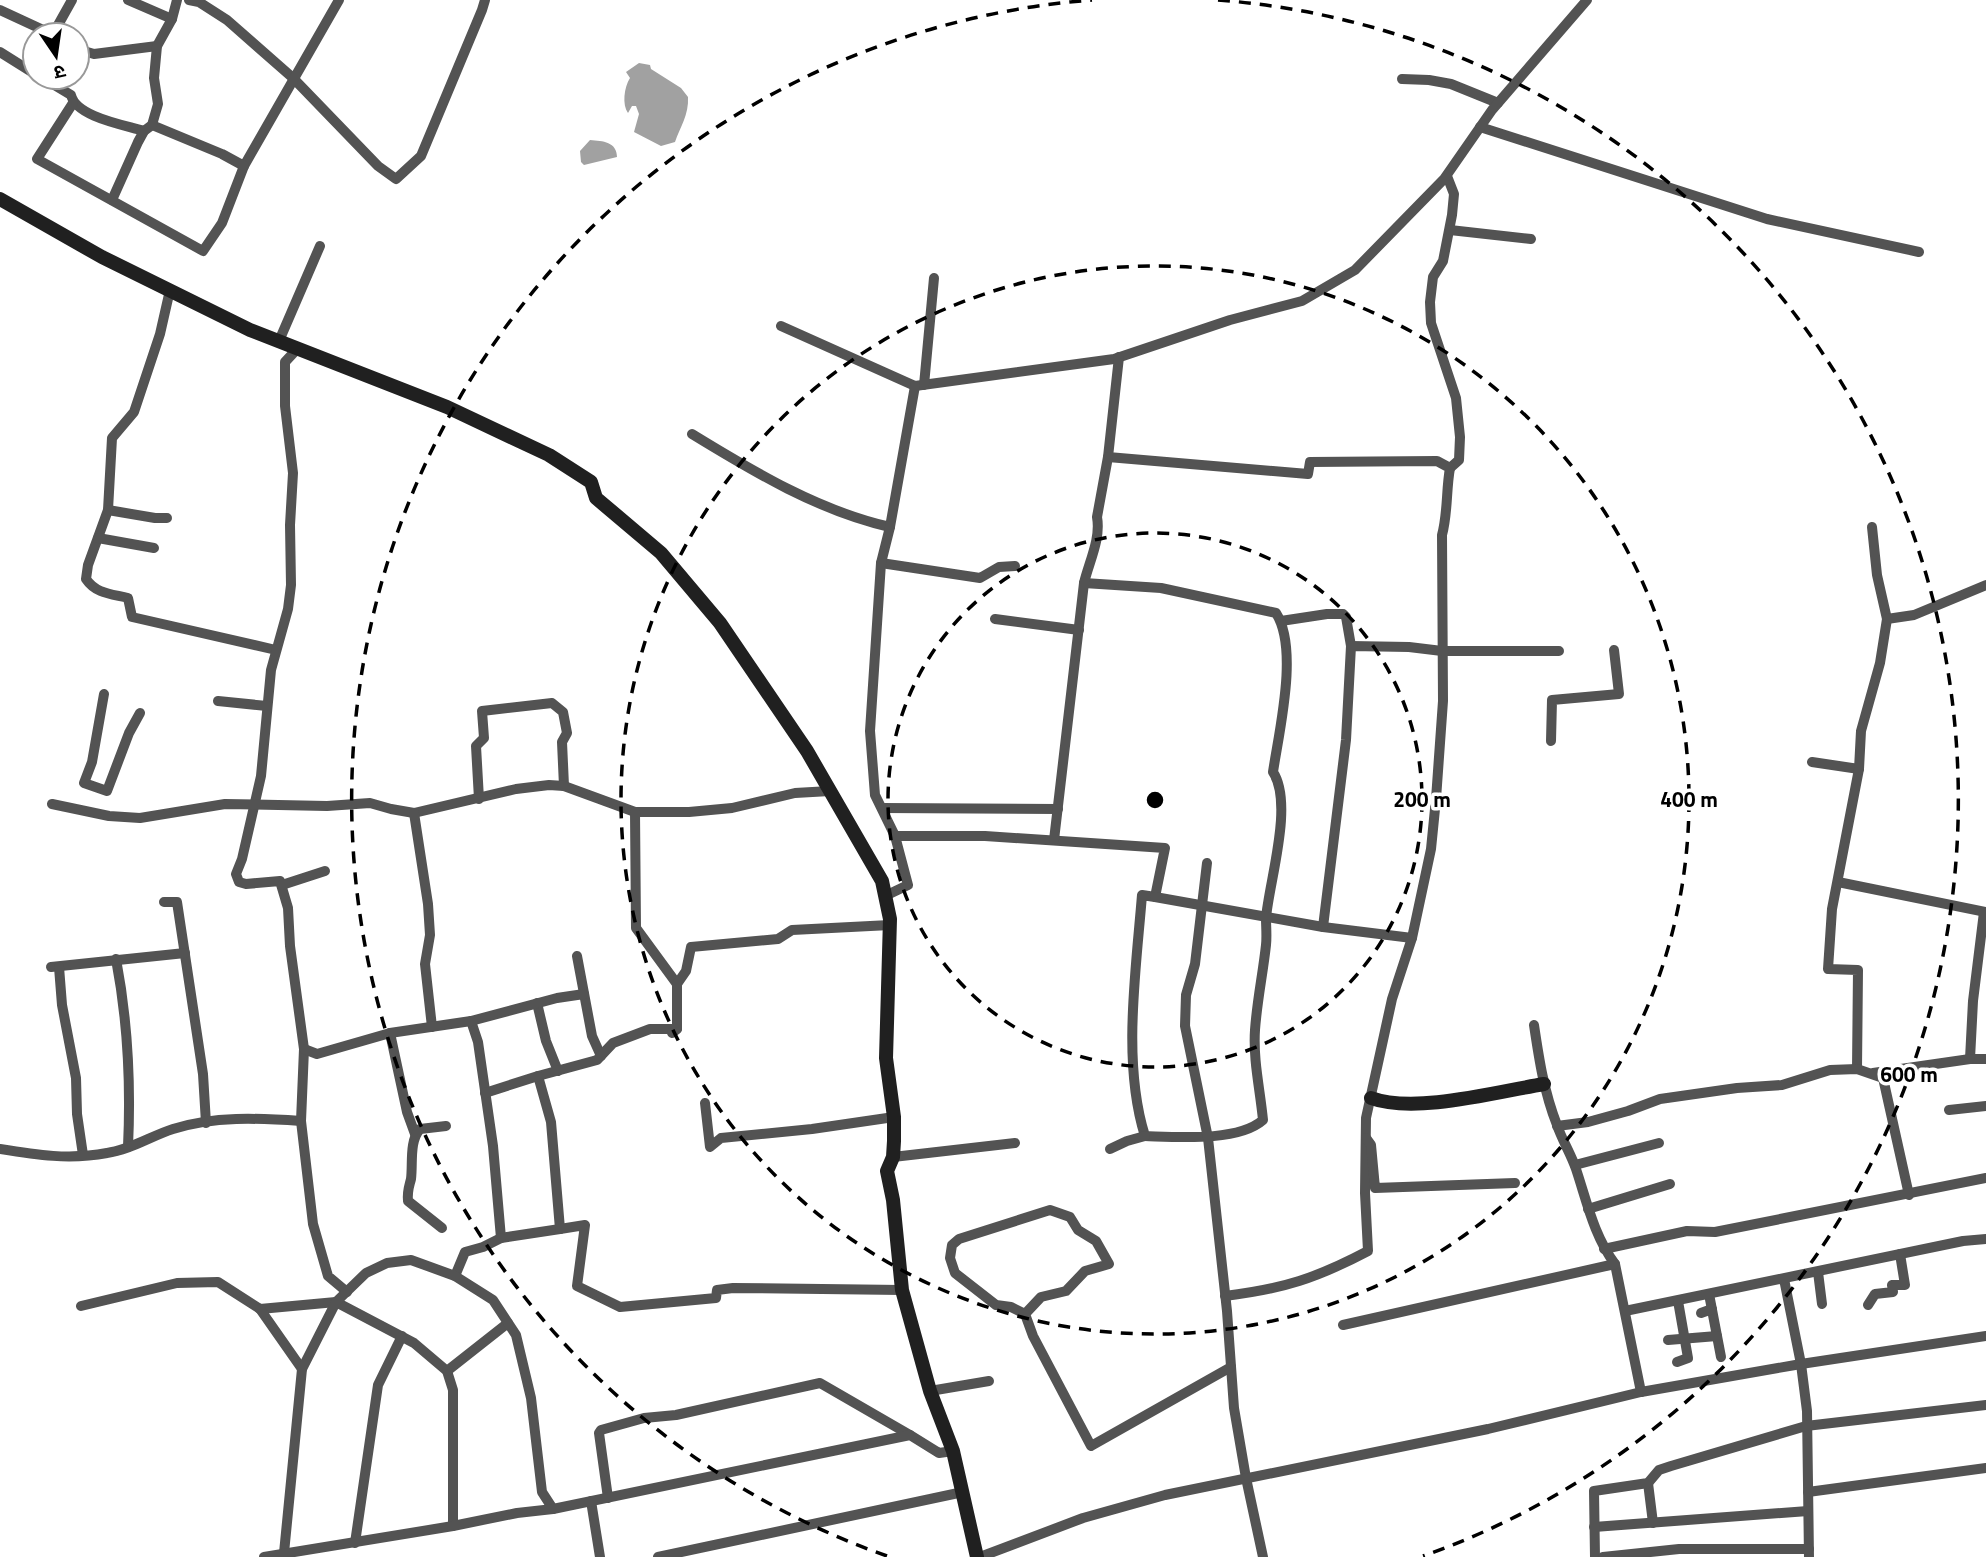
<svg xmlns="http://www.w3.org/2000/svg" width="1986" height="1557" font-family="'Titillium Web','Noto Sans Devanagari',sans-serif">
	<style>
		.water { fill: #a1a1a1 }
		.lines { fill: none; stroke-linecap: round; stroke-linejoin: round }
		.street { stroke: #535353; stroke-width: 10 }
		.secondary { stroke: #202020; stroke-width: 14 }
		.ring { fill: none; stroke: #000; stroke-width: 3.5; stroke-dasharray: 12 9 }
		.centre { fill: #000; stroke: #fff; stroke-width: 3.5 }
		.ring-label { font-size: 21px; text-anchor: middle; font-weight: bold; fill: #000; stroke: #fff; stroke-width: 7; stroke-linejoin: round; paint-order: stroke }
	</style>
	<rect width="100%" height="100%" fill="#fff"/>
	<g class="water">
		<path d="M639,63L650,65L651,69L681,88L688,97C689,115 680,127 675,142L661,146L634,132L639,114L636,106H632L628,113C622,105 624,87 630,78L626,72Z"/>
		<path d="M590,140C603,141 617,142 617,157L584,165L581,162L580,151Z"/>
	</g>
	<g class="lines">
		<g class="street">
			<path d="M128,0L172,19"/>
			<path d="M189,0L199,2L227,20L293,78L378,166L396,179L421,156L482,10L485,0"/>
			<path d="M0,10L54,35"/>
			<path d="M53,34L72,0"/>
			<path d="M77,49L94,54L157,46"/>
			<path d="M0,52L35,74"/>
			<path d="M41,77L71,95C76,117 125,125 144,131"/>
			<path d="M1402,79L1429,80L1451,84L1498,103"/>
			<path d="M73,103L37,159L203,251L222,223L244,166L339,0"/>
			<path d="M152,125L222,154L244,166"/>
			<path d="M1480,127L1767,219L1919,252"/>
			<path d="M1447,176L1454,194L1452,215L1443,261L1433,277L1430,302L1431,323L1456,398L1460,437L1459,460L1450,468"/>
			<path d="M112,200L138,142L144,131L152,125L158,104L154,78L157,46L172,19L177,0"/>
			<path d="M1450,230L1531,239"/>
			<path d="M170,290L160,334L134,412L112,438L108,510L88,565L86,579C96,594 112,594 128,598L132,617L276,650"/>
			<path d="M781,326L915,386L1114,359L1230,320L1302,301L1355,270L1444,179L1492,110L1587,0"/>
			<path d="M279,341L320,246"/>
			<path d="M298,348L285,362V406L293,473L290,525L291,585L288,609L271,670L261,776L242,859L236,874L239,882L246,884L280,881L288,908L290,946L304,1049L301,1121L313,1224L328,1276L347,1292"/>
			<path d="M1119,357L1108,457L1308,474L1310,462L1437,461L1450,468C1446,490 1448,513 1442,535L1443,701L1436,799L1431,849L1412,938L1392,999L1366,1118L1365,1193L1368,1251C1317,1278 1283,1289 1225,1296"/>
			<path d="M924,385L934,278"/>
			<path d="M692,434C754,472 819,511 890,527"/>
			<path d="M108,510L155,518H167"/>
			<path d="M1872,527L1877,575L1887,619"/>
			<path d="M98,538L154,548"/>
			<path d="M881,563L980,578L999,567L1015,566"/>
			<path d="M995,619L1079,630"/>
			<path d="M1281,621L1327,614H1343L1346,617L1351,646"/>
			<path d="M104,694L92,762L84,783L107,791L129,733L140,713"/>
			<path d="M218,701L267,706"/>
			<path d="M1551,741L1552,700L1619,694L1614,650"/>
			<path d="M1812,762L1859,769"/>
			<path d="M479,799L476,746L484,738L482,711L552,703L563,712L567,733L562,742L564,786"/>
			<path d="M52,804L109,816L140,818L225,804L327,806L370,803L391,809L414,813L516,789L549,785L564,786L635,812H689L732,808L795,793L830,791"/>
			<path d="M882,808L1058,809"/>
			<path d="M635,812L636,928L677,984"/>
			<path d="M414,813L428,904L430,935L425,964L432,1027"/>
			<path d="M895,836H985L1165,848L1155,897L1142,895C1136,971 1122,1063 1145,1136C1177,1137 1238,1142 1263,1120C1260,1089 1253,1060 1255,1030C1257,1001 1263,973 1266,945C1267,936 1266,927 1266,918C1269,882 1294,804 1273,772C1279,731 1299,649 1276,613L1161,588L1084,583"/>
			<path d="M1054,840L1084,583C1089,562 1101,539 1097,517L1108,457"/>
			<path d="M1207,863L1195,964L1186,995L1185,1026L1208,1138L1227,1311L1234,1408L1246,1478L1263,1557"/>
			<path d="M1838,882L1986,912"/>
			<path d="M282,885L325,871"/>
			<path d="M885,896L908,885L895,836L875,795L870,731L881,563L890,527L915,386"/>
			<path d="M1155,897L1323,927L1412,938"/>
			<path d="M164,902H177L203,1074L206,1123"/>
			<path d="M1984,912L1973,1001L1970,1059H1986"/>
			<path d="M1323,927L1346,740L1351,646L1409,647L1442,651H1559"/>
			<path d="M577,956L592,1036L601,1056"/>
			<path d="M116,959C128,1022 131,1083 128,1147"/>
			<path d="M51,967L185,953"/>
			<path d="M59,967L62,1005L76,1078L77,1114L83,1155"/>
			<path d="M537,1003L546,1041L558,1071"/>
			<path d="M471,1021L478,1042L493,1146L501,1238L560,1229L551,1122L538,1076L597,1060L613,1043L650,1029H677"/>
			<path d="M1534,1025C1539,1059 1544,1092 1557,1125C1562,1140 1571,1154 1576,1169C1587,1202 1594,1236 1615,1264L1641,1392"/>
			<path d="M390,1033L407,1112L415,1134"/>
			<path d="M672,1033L677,1029V984L686,971L691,947L778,939L792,930L890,925"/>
			<path d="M304,1049L317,1054L390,1033L471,1021L557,998L584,994"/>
			<path d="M1857,1069L1858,970L1828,969L1832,909L1859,769L1861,731L1880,663L1887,619L1914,615L1986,585"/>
			<path d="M1873,1073L1970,1059"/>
			<path d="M485,1093L538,1076"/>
			<path d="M705,1103L710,1147L721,1138L812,1129L894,1117"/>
			<path d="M1949,1110L1986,1106"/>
			<path d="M1557,1126L1588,1122L1628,1111L1660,1099L1737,1088L1782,1085L1830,1070L1857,1069L1883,1078L1909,1195"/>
			<path d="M1366,1138L1371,1145L1375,1188L1515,1183"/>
			<path d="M0,1149C36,1155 70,1160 107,1153C130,1150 151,1136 173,1129C214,1116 258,1118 301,1121"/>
			<path d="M1110,1149L1127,1141L1145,1136"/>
			<path d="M893,1157L1015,1143"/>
			<path d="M1575,1165L1659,1143"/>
			<path d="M1588,1209L1670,1184"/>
			<path d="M442,1228L408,1201C407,1191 409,1187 411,1179C413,1164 409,1141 420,1129L446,1126"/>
			<path d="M560,1229L585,1225L577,1286L620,1307L716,1298L717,1290L733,1288L902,1290"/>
			<path d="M1604,1249L1687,1231L1715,1232L1986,1178"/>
			<path d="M1818,1272L1822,1304"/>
			<path d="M455,1276L465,1252L483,1247L501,1238"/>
			<path d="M1784,1279L1801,1364L1807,1411L1809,1557"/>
			<path d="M1709,1294L1721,1357"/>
			<path d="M1868,1305L1875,1294L1893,1292L1892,1285H1905L1900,1254"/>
			<path d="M81,1306L177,1283L218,1282L260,1309L336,1302L414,1343L447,1371L453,1390V1526"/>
			<path d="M260,1309L302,1369"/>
			<path d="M1625,1311L1963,1241L1986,1239"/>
			<path d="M1701,1313L1712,1309"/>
			<path d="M1025,1314L1011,1307L996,1305L955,1273L950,1258L952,1245L959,1239L1050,1210L1070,1217L1078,1230L1096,1241L1109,1264L1085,1271L1066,1291L1041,1297L1025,1314L1033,1336L1091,1446L1231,1367"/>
			<path d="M1343,1325L1615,1264"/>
			<path d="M1668,1340L1717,1336"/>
			<path d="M1677,1362L1688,1358L1678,1301"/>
			<path d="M447,1371L508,1323"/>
			<path d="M930,1391L989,1381"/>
			<path d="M1648,1483L1653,1523"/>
			<path d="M1808,1492L1986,1468"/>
			<path d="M608,1498L599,1433L601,1430L644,1418L676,1415L820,1383L910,1435"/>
			<path d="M591,1501L600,1557"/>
			<path d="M1594,1527L1808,1511"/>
			<path d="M355,1543L378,1385L402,1336"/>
			<path d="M284,1553L302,1369L336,1302L366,1273L387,1263L411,1260L455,1276L493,1300L516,1335L531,1398L542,1492L553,1509"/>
			<path d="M264,1557L453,1526L517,1513L553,1509L910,1435L939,1453L953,1451"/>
			<path d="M658,1557L963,1492"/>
			<path d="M980,1557L1083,1518L1165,1495L1488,1429L1641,1392L1801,1364L1986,1336"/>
			<path d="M1595,1557L1594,1491L1648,1483L1659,1470L1671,1466L1806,1426L1986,1405"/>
			<path d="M1603,1557L1679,1549H1809"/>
		</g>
		<g class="secondary">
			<path d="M0,199L102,257L250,330L447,407L549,455L591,482L596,498L661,553L720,623L807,751L882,881L890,919L886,1058L894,1117V1141L893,1157L887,1171L893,1200L902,1290L930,1391L953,1451L977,1557"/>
			<path d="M1371,1098C1415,1114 1496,1092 1544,1084"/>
		</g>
	</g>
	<g class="ring">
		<circle cx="1155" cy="800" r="267"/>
		<circle cx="1155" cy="800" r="534"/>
		<path d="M887 1556A802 802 0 0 1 1092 0M1218 0A802 802 0 0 1 1423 1556"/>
	</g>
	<circle cx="1155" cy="800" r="10" class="centre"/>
	<g class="ring-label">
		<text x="1422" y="807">200 m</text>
		<text x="1689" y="807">400 m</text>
		<text x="1909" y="1082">600 m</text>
	</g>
	<g transform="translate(56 56) rotate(167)"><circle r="33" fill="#ffffff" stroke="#999999" stroke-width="2"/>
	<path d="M0-5L12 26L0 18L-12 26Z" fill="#000000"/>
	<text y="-10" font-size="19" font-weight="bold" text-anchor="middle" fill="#000000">उ</text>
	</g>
</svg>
